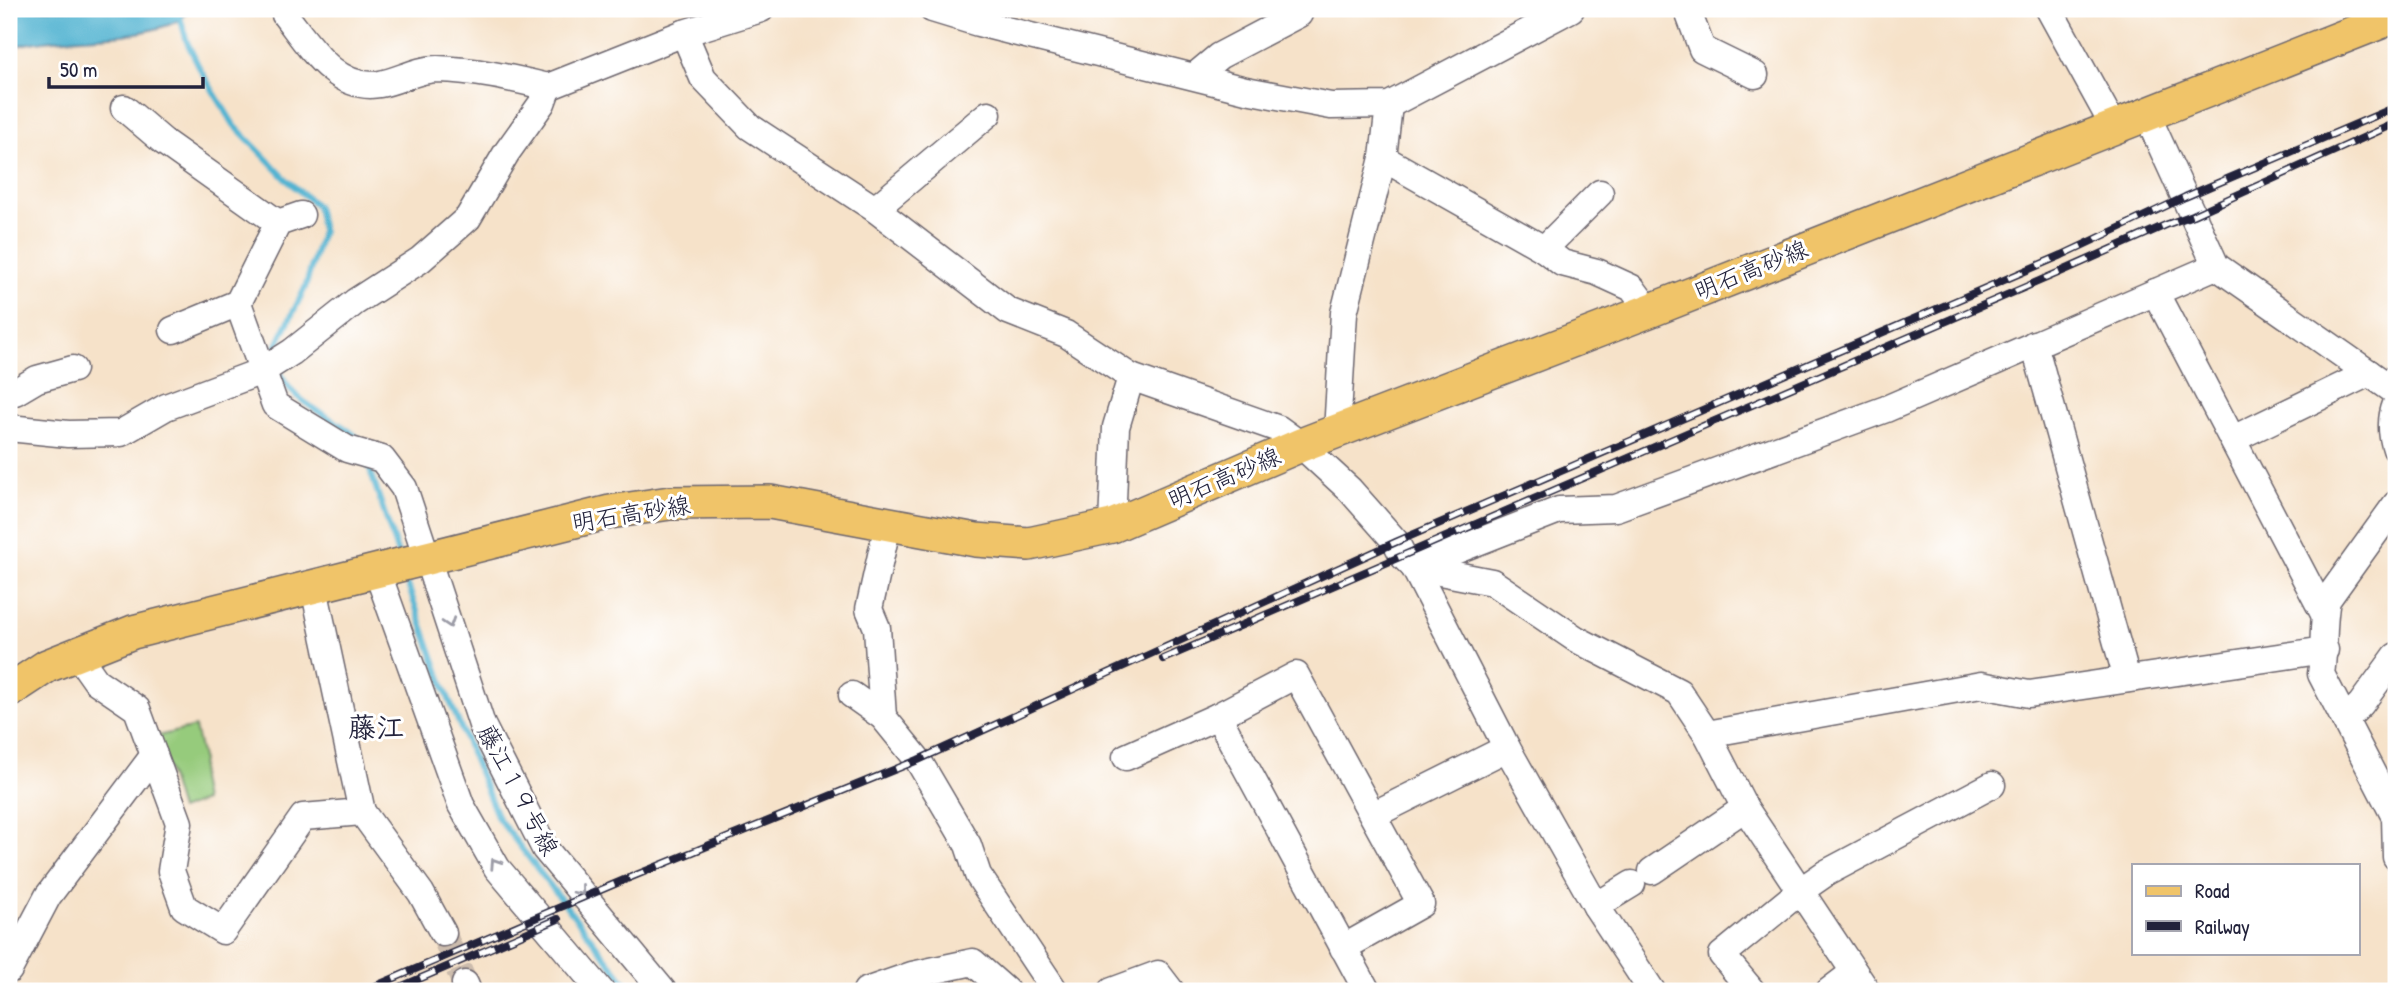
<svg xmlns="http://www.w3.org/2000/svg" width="2405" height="1000" font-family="'Patrick Hand','Klee One',sans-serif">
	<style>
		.green { fill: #96cb7c; stroke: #5c765c; stroke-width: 2 }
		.water { fill: #52b4d1; stroke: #3a6b86; stroke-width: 2 }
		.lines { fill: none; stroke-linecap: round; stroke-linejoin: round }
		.stream { stroke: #52b4d1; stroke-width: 6 }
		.minor-tunnel { stroke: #ccbcad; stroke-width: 26; stroke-dasharray: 26 13; stroke-linecap: butt }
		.minor-casing { stroke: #6c656d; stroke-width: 29 }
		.major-casing { stroke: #6c656d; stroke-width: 36 }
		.minor { stroke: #fff; stroke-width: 26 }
		.major { stroke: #f0c469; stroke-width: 33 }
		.rail-casing { stroke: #22223b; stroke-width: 8 }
		.rail { stroke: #fff; stroke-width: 5; stroke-dasharray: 16; stroke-linecap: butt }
		.oneway { stroke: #9c9ca7 }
		.labels { text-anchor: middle; stroke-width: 6; stroke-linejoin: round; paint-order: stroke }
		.street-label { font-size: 24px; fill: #22223b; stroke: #fff }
		.quarter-label { font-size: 28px; font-weight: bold; fill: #22223b; stroke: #fff }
	</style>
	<rect width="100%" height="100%" fill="#fff"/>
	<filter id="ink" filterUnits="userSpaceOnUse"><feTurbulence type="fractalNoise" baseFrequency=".0143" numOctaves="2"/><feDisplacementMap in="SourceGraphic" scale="14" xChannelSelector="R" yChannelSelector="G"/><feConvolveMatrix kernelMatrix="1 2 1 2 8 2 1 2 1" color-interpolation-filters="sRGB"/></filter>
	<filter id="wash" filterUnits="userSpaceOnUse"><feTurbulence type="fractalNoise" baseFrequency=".00686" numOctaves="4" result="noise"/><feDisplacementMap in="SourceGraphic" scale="28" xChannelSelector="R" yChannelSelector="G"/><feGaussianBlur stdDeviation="1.57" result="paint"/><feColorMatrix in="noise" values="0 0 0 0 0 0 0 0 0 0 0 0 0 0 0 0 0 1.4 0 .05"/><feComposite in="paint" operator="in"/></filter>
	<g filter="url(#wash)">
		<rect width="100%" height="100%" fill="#f6e2c9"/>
		<path class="green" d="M195,727L202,758L200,779L204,801L180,810L158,736Z"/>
		<path class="water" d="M9,9H189C185,13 183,18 178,21C129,44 62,32 9,48Z"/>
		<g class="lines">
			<g class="stream">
				<path d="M181,20L187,42L201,71L234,125L289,182L317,206L322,231L305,288L275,349L276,354"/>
				<path d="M279,368C289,407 343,418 362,443"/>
				<path d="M368,464L399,557"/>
				<path d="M404,574L444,687L498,818L632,991"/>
			</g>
		</g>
	</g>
	<g filter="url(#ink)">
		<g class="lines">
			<path class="minor-tunnel" d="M443,933L465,984"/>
			<g class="minor-casing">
				<g id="minor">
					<path d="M932,9L978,23L1246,90L1331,106L1389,105L1571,9"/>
					<path d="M1687,9L1702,49L1755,75"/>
					<path d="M2049,9L2114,127"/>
					<path d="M285,15C308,44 336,92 380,84C398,81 418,69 437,69C475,70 511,78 548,87"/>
					<path d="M684,33L703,78L750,127L875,209L1008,311L1066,334L1131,377L1279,429L1301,445L1350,490L1396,542L1403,556L1414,567L1507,748L1596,906L1652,991"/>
					<path d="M1195,76L1219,56L1299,14L1297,9"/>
					<path d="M124,108L164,142L278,223"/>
					<path d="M2147,115L2216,266L2396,392"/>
					<path d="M1383,158L1544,249L1562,263L1597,272L1632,288L1649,311"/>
					<path d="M875,209L988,114"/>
					<path d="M1544,249L1600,193"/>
					<path d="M2155,292L2324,614"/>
					<path d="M238,303L275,405L347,449L382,459L404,488L482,725L545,849L663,991"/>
					<path d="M173,330L238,303L278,223L301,215"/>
					<path d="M2034,344L2127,679"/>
					<path d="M9,391L15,392L37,379L73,369"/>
					<path d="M2396,404C2390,419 2391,434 2396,449"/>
					<path d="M9,428L68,434L121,433L166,407L262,371L292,352L355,302L420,260L468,218L507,152L542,103L548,87L684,33L761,9"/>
					<path d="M1337,432L1344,313L1383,158L1389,105"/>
					<path d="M2233,439L2369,373"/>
					<path d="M2396,504L2327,600C2322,625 2325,649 2321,674L2395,817L2396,857"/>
					<path d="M1112,526L1116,427L1131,377"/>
					<path d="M1414,567L1559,510L1616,508L1886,409L2216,266"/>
					<path d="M1414,567L1492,582L1576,639L1679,692L1707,734L1745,808L1867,991"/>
					<path d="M377,571L461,805L497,868L601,991"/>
					<path d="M314,588L362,812L421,893L443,933"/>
					<path d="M77,654L96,681L137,709L179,823L171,871L184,907L223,931L303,817L362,812"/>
					<path d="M852,695L883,717L918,760L968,845L978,875L1055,991"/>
					<path d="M1218,716L1367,991"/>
					<path d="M883,717L877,628L869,609L888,524"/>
					<path d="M2345,720L2361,704L2396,656"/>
					<path d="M1707,734L1981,685L2029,694L2325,650"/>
					<path d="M1126,757L1218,716L1296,675L1421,904L1343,948"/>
					<path d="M1373,815L1507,748"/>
					<path d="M1652,871L1745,808"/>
					<path d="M1596,906L1632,884"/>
					<path d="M9,970L48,896L154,755"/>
					<path d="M465,984L468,991"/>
					<path d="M866,991L912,975L973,962L1006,991"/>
					<path d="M1112,991L1158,974L1171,991"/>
					<path d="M1752,991L1722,955L1800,891L1826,873L1992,785"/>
					<path d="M1829,991L1854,972"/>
				</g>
			</g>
			<g class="major-casing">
				<path id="major" d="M9,691L47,666L133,632L610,512L670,503L770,502L976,540L1029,544L1112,526L1301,445L1649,311L2396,16"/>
			</g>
			<use href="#minor" class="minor"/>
			<use href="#major" class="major"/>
			<g class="rail-casing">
				<g id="rail">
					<path d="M1163,659L2067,269L2168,224L2193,215L2396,123"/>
					<path d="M364,991L624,880L918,760L1396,542L2062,255L2185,197L2396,107"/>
					<path d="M391,991L558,919"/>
				</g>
			</g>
			<use href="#rail" class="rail"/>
		</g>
		<defs><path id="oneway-chevron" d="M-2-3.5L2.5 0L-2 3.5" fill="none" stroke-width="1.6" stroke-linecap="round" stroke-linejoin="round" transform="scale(1.75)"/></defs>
		<g class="oneway">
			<use href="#oneway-chevron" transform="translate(449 623) rotate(72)"/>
			<use href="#oneway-chevron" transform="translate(495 863) rotate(-123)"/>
			<use href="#oneway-chevron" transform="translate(580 891) rotate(50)"/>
		</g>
	</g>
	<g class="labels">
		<g class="street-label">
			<text transform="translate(1751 270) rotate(-22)" y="8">明石高砂線</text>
			<text transform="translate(1224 478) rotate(-23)" y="8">明石高砂線</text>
			<text transform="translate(631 514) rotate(-9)" y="8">明石高砂線</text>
			<text transform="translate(518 790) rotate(62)" y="8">藤江１９号線</text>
		</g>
		<g class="quarter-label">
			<text x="376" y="737">藤江</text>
		</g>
	</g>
	<rect width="2405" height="1000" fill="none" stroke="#fff" stroke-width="35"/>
	<rect x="2132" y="864" width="228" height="91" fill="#ffffff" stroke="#a7a7b1" stroke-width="2"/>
	<rect x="2146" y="886" width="35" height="10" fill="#f0c469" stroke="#a7a7b1" stroke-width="2"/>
	<text x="2195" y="898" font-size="21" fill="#22223b">Road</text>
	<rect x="2146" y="921" width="35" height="10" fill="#22223b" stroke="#a7a7b1" stroke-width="2"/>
	<text x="2195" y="934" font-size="21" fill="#22223b">Railway</text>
	<path d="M49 77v10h154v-10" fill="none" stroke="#22223b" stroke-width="3.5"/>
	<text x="60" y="77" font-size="21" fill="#22223b" stroke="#ffffff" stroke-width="5" paint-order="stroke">50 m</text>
</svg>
